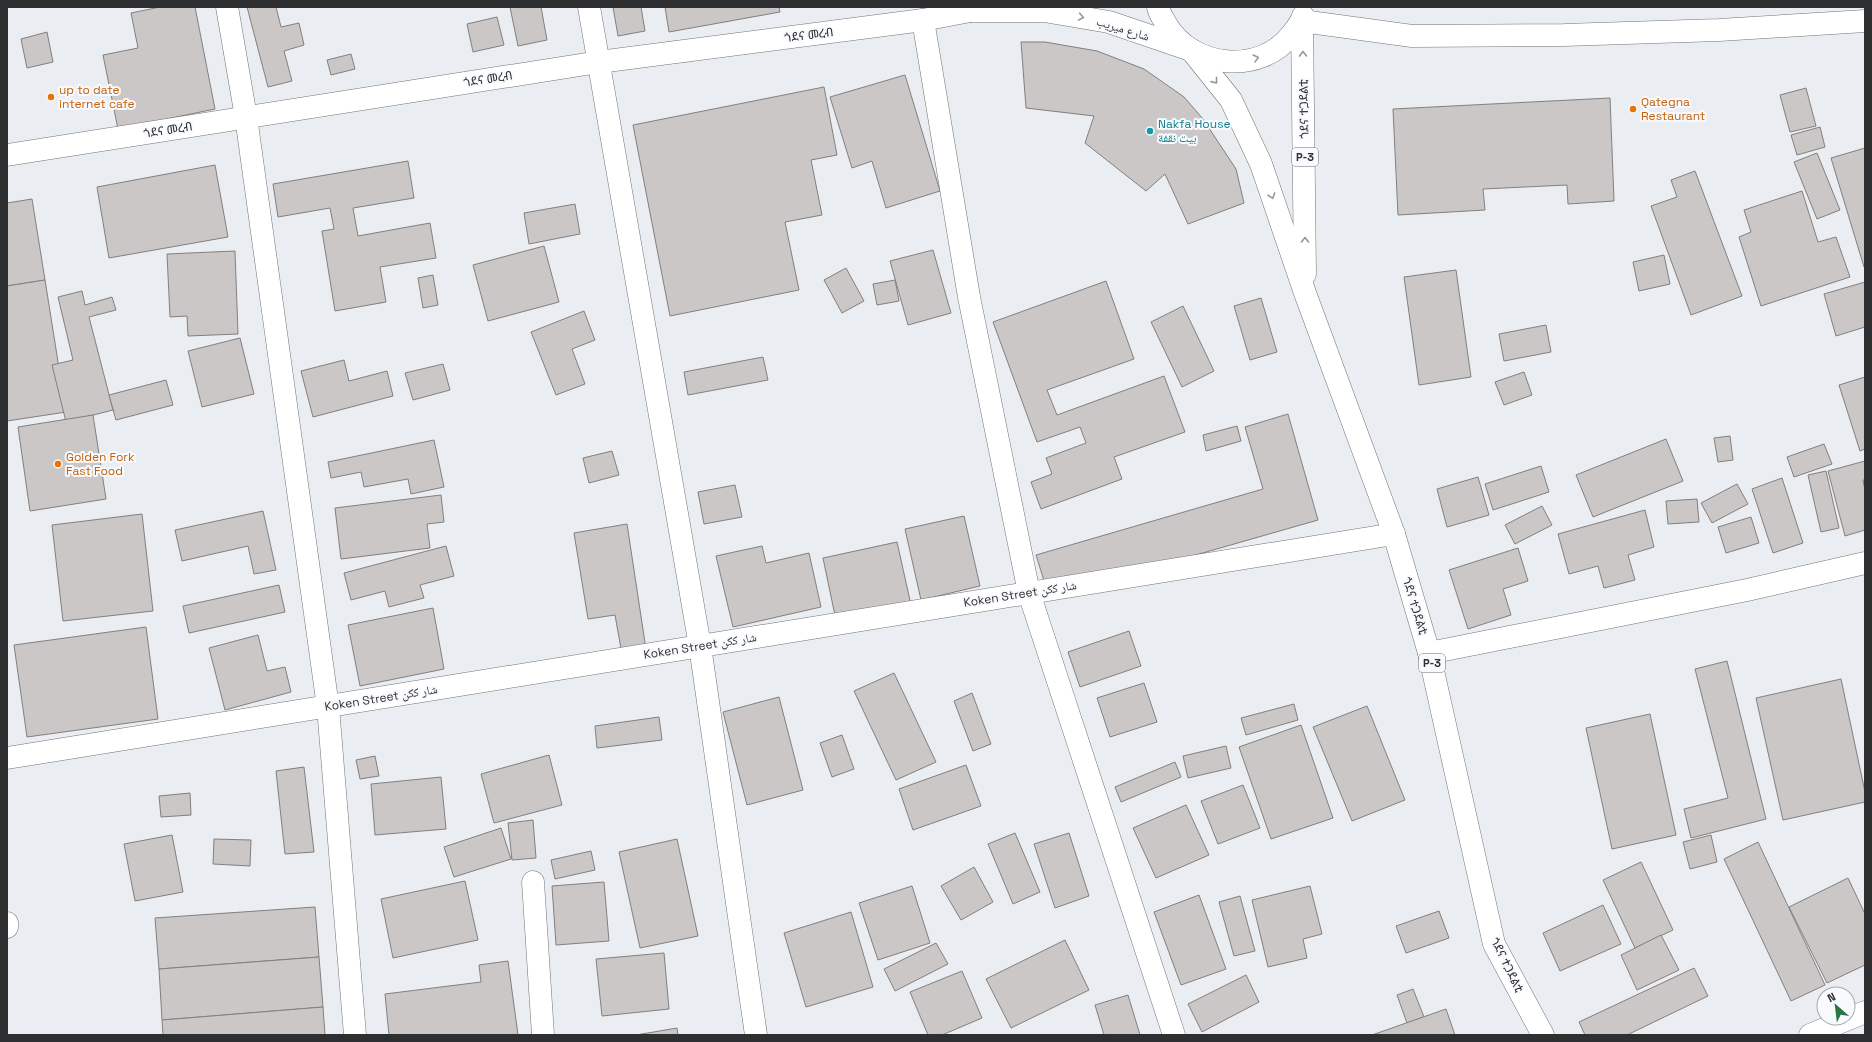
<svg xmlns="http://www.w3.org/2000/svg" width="1872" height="1042" font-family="'Space Grotesk','Noto Naskh Arabic','Noto Sans Ethiopic',sans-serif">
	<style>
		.building { fill: #cbc7c6; stroke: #837f7e }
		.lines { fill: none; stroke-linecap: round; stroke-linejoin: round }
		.minor-casing { stroke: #717477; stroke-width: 23 }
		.major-casing { stroke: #717477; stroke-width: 23 }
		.minor { stroke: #fff; stroke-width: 22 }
		.major { stroke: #fff; stroke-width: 22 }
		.oneway { stroke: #969798 }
		.food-dot { fill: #e8710a; stroke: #f8fafe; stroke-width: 1.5 }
		.culture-dot { fill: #0f9aa8; stroke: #f8fafe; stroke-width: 1.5 }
		.labels { text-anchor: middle; stroke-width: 4; stroke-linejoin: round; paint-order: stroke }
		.shield { fill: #f8fafe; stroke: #6b6c6e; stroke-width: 1 }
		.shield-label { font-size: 11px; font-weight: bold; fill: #2e2f30 }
		.street-label { font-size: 12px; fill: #2e2f30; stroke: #f8fafe }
		.food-label { font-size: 12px; fill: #c56008; stroke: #f8fafe; text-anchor: start }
		.culture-label { font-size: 12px; fill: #0d838f; stroke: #f8fafe; text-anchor: start }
	</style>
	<rect width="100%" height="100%" fill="#eaedf1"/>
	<g class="building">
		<path d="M160,7H195L215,109L118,129L103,55L138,48L131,13Z"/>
		<path d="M247,7H276L281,27L299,23L304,45L284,51L292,81L268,87Z"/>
		<path d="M510,7H541L547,40L518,46Z"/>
		<path d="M613,7H641L645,31L618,36Z"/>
		<path d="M665,7H779L780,12L669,32Z"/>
		<path d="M497,17L504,45L473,52L467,24Z"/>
		<path d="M47,32L53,62L27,68L21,39Z"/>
		<path d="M1021,42H1045L1097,51L1144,69L1184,97L1203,119L1236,169L1244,203L1188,224L1165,174L1146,191L1085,143L1094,116L1026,108Z"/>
		<path d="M351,54L355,69L331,75L327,60Z"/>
		<path d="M905,75L940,191L886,208L872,161L852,168L830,97Z"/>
		<path d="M824,87L837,155L811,160L822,215L785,222L799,290L670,316L633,125Z"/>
		<path d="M1806,88L1816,126L1790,132L1780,95Z"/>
		<path d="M1610,98L1614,201L1568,204L1567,185L1483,189L1485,210L1398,215L1393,109Z"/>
		<path d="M1820,127L1825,147L1797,155L1791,135Z"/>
		<path d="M1865,148V267H1864L1831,158Z"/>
		<path d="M1817,153L1840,210L1817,219L1794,162Z"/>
		<path d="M408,161L414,198L353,208L358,236L430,223L436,258L380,267L386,302L335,311L322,231L334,229L330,208L278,217L273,184Z"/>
		<path d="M215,165L228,237L109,258L97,187Z"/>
		<path d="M1695,171L1742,296L1691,315L1651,206L1677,197L1671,180Z"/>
		<path d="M1802,191L1818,242L1836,237L1850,277L1761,306L1739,237L1751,232L1744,210Z"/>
		<path d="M32,199L45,280L7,286V203Z"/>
		<path d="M575,204L580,234L529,244L524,213Z"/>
		<path d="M544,246L559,302L488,321L473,265Z"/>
		<path d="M933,250L951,313L908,325L890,261Z"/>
		<path d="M235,251L238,334L188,336L187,316L170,317L167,254Z"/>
		<path d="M1664,255L1670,284L1639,291L1633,262Z"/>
		<path d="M846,268L864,301L842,313L824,280Z"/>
		<path d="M1456,270L1471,377L1419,385L1404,277Z"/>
		<path d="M433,275L438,305L423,308L418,278Z"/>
		<path d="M45,280L66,412L7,421V286Z"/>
		<path d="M895,280L899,301L877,305L873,284Z"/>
		<path d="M1106,281L1134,359L1047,390L1057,415L1164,376L1185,432L1114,457L1122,479L1041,509L1031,482L1052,474L1046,458L1086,443L1080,427L1037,442L993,322Z"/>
		<path d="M1865,282V327L1836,336L1824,294Z"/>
		<path d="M82,291L85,305L112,297L116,310L89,317L113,410L66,422L52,365L73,360L58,297Z"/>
		<path d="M1261,298L1277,352L1250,360L1234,306Z"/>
		<path d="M1183,306L1214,371L1182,387L1151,322Z"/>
		<path d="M584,311L595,340L572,349L585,384L556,395L531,332Z"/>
		<path d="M1546,325L1551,352L1504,361L1499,334Z"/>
		<path d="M240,338L254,394L202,407L188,351Z"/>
		<path d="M763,357L768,380L688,395L684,372Z"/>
		<path d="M344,360L349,381L387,371L393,396L313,417L301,371Z"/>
		<path d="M443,364L450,390L413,400L405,373Z"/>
		<path d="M1524,372L1532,395L1504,405L1495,382Z"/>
		<path d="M1865,377V449L1860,451L1839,385Z"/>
		<path d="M166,380L173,405L116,420L109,395Z"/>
		<path d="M1288,414L1318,520L1049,597L1036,555L1263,489L1245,427Z"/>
		<path d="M93,415L106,499L30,511L18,427Z"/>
		<path d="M1237,426L1241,441L1206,451L1203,435Z"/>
		<path d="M1730,436L1733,460L1718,462L1714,438Z"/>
		<path d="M1666,439L1683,481L1593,517L1576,475Z"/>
		<path d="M434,440L444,487L411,494L408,479L364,487L361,472L331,478L328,462Z"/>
		<path d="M1824,444L1832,464L1794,477L1787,457Z"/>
		<path d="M612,451L619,475L589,483L583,458Z"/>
		<path d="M1865,461V480H1863L1865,490V530L1845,536L1828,471Z"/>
		<path d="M1541,466L1549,492L1493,510L1485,484Z"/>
		<path d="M1826,471L1839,528L1821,532L1808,475Z"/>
		<path d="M1478,477L1489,515L1447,527L1437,489Z"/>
		<path d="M1782,478L1803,543L1773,553L1752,489Z"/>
		<path d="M1737,484L1748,504L1712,523L1701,503Z"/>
		<path d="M735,485L742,517L704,524L698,492Z"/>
		<path d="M441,495L444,522L427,524L430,548L341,559L335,508Z"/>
		<path d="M1697,499L1699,522L1668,524L1666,501Z"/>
		<path d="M1542,506L1552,525L1515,544L1505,525Z"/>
		<path d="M1645,510L1654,547L1628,555L1635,580L1604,588L1598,566L1569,574L1558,534Z"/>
		<path d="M263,511L276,570L254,574L248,546L182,561L175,530Z"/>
		<path d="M142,514L153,611L63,621L52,525Z"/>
		<path d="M964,516L980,586L921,600L905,529Z"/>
		<path d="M1751,517L1759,543L1726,553L1718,527Z"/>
		<path d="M627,524L647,656L623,660L615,615L588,619L574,533Z"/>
		<path d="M897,542L913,614L838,630L823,558Z"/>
		<path d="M446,546L454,576L420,585L424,598L389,607L385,591L351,600L344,573Z"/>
		<path d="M762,546L766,563L809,553L821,607L733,627L716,556Z"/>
		<path d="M1518,548L1528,581L1503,589L1511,615L1468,629L1449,570Z"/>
		<path d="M279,585L285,612L189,633L183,606Z"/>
		<path d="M433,608L444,669L360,686L348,625Z"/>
		<path d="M146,627L158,719L27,737L14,645Z"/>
		<path d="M1129,631L1141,666L1080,687L1068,652Z"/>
		<path d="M258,635L267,671L285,667L291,692L225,710L209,648Z"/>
		<path d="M1727,661L1766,819L1691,838L1684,809L1728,798L1695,669Z"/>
		<path d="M894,673L936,762L896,780L854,691Z"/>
		<path d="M1841,679L1865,792V802L1783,820L1756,698Z"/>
		<path d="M1144,683L1157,722L1110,737L1097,698Z"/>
		<path d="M972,693L991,744L973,751L954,701Z"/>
		<path d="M779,697L803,790L747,805L723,712Z"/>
		<path d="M1294,704L1298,720L1246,735L1241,718Z"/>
		<path d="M1367,706L1405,800L1352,821L1313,727Z"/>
		<path d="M1650,714L1676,835L1612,849L1586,728Z"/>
		<path d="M659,717L662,740L597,748L595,726Z"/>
		<path d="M1301,725L1333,818L1271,839L1239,747Z"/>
		<path d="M842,735L854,769L832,777L820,743Z"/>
		<path d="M1226,746L1231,768L1188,778L1183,756Z"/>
		<path d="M549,755L562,805L494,823L481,774Z"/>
		<path d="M375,756L379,776L360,779L356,760Z"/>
		<path d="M1175,762L1181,777L1121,802L1115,787Z"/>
		<path d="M966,765L981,806L913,830L899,789Z"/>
		<path d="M304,767L314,852L285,854L276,771Z"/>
		<path d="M441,777L446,829L375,835L371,784Z"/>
		<path d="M1243,785L1260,828L1218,844L1201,801Z"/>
		<path d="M190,793L191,815L161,817L159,796Z"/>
		<path d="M1186,805L1209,855L1156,878L1133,828Z"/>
		<path d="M533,820L536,858L512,860L508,823Z"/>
		<path d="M501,828L511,859L454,877L444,847Z"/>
		<path d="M1015,833L1040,892L1013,904L988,844Z"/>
		<path d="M1069,833L1089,896L1055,908L1034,844Z"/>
		<path d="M172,835L183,892L135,901L124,844Z"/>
		<path d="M1711,835L1717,862L1690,869L1683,842Z"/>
		<path d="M214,839L251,840L250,866L213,864Z"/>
		<path d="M677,839L698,936L640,948L619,852Z"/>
		<path d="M1758,842L1825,985L1791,1001L1724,859Z"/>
		<path d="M591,851L595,870L555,879L551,860Z"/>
		<path d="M1641,862L1673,930L1635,948L1603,880Z"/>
		<path d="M974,867L993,902L961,920L941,886Z"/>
		<path d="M1848,878L1865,914V965L1827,983L1789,907Z"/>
		<path d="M465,881L478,940L393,958L381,899Z"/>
		<path d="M604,882L609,941L556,945L552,886Z"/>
		<path d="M912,886L930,943L878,960L859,903Z"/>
		<path d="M1310,886L1322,934L1303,939L1307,958L1268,967L1252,900Z"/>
		<path d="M1199,895L1226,969L1181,985L1154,912Z"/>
		<path d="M1240,896L1255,951L1234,956L1219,902Z"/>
		<path d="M1603,905L1621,944L1560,971L1543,933Z"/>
		<path d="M315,907L319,957L159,969L155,918Z"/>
		<path d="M1439,911L1449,938L1406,953L1396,926Z"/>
		<path d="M851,912L873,987L806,1007L784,933Z"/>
		<path d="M1661,935L1679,970L1637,990L1621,955Z"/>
		<path d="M1065,940L1089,990L1011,1028L986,979Z"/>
		<path d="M936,943L948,964L895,991L884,969Z"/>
		<path d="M664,953L669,1009L602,1016L596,959Z"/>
		<path d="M319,957L323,1007L162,1020L159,969Z"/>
		<path d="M508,961L518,1035H389L385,994L481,982L479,965Z"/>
		<path d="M1694,968L1708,996L1627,1035H1585L1579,1022Z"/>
		<path d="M962,971L982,1018L942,1035H928L910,992Z"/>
		<path d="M1246,975L1259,1002L1202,1032L1188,1004Z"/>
		<path d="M1413,989L1424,1017L1407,1023L1397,995Z"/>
		<path d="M1128,995L1140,1035H1104L1095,1005Z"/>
		<path d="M323,1007L325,1035H163L162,1020Z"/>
		<path d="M1446,1009L1455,1035H1372Z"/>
		<path d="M677,1028L678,1035H636Z"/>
	</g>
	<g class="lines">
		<g class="minor-casing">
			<g id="minor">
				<path d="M227,7L246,117L328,707L355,1035"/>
				<path d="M589,7L700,646L756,1035"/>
				<path d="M980,7L970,11H1044L1109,22L1191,50"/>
				<path d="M923,20L969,297L1029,593L1174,1035"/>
				<path d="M1302,21L1412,36L1564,35L1719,30L1865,21"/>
				<path d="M7,155L599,62L923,20L970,11"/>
				<path d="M1429,653L1747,590L1865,563"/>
				<path d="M7,758L1394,534"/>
				<path d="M533,882L543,1035"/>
				<path d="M1810,1035L1865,1012"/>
			</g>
		</g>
		<g class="major-casing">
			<g id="major">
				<path d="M1158,7C1159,13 1163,18 1166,24C1191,68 1260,76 1292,34C1296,29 1301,23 1303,16"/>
				<path d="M1302,21L1305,274"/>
				<path d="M1191,50L1231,100L1261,164L1305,293L1394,534L1429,653L1494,944L1543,1035"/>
				<path d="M7,923V927"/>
			</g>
		</g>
		<use href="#minor" class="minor"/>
		<use href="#major" class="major"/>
	</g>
	<defs><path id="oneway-chevron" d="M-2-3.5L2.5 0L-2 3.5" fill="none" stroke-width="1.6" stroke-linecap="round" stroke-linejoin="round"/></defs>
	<g class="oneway">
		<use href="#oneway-chevron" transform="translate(1081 17) rotate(10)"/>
		<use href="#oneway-chevron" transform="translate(1303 54) rotate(-91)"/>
		<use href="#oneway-chevron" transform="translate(1256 58) rotate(-14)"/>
		<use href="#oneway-chevron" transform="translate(1215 81) rotate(51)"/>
		<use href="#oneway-chevron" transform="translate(1272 196) rotate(71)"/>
		<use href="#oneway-chevron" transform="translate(1305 240) rotate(-90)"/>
	</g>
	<g class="food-dot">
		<circle cx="51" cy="97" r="4"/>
		<circle cx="1633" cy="109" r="4"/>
		<circle cx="58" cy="464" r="4"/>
	</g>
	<circle class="culture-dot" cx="1150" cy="131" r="4"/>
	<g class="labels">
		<g class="shield">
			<rect x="1292" y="148" width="26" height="18" rx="3"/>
			<rect x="1419" y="654" width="26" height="18" rx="3"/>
		</g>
		<g class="shield-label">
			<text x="1305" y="161">P-3</text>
			<text x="1432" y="667">P-3</text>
		</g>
		<g class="street-label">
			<text transform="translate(1123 29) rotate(17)" y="4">شارع ميريب</text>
			<text transform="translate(809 35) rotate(-7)" y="4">ጎደና መረብ</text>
			<text transform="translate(488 79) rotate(-9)" y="4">ጎደና መረብ</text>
			<text transform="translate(1304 109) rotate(-91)" y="4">ጎደና ተጋደልቲ</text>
			<text transform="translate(168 130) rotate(-9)" y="4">ጎደና መረብ</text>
			<text transform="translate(1020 594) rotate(-9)" y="4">Koken Street شار ككن</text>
			<text transform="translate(1415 606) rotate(73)" y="4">ጎደና ተጋደልቲ</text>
			<text transform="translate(700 646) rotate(-9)" y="4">Koken Street شار ككن</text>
			<text transform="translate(381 698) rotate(-9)" y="4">Koken Street شار ككن</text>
			<text transform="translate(1507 965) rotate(64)" y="4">ጎደና ተጋደልቲ</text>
		</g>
		<g class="food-label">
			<text x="59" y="94">up to date<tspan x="59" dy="14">internet cafe</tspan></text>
			<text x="1641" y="106">Qategna<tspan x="1641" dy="14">Restaurant</tspan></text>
			<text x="66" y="461">Golden Fork<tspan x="66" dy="14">Fast Food</tspan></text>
		</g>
		<g class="culture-label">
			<text x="1158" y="128">Nakfa House<tspan x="1158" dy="14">بيت نقفة</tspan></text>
		</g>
	</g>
	<rect width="1872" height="1042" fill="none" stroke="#2e2f30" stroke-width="16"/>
	<g transform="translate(1836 1006) rotate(332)"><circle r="19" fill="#f8fafe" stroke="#a7a9ac"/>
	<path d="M0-3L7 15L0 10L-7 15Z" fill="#2d7543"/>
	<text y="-6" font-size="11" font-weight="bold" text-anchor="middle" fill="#2e2f30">N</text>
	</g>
</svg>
